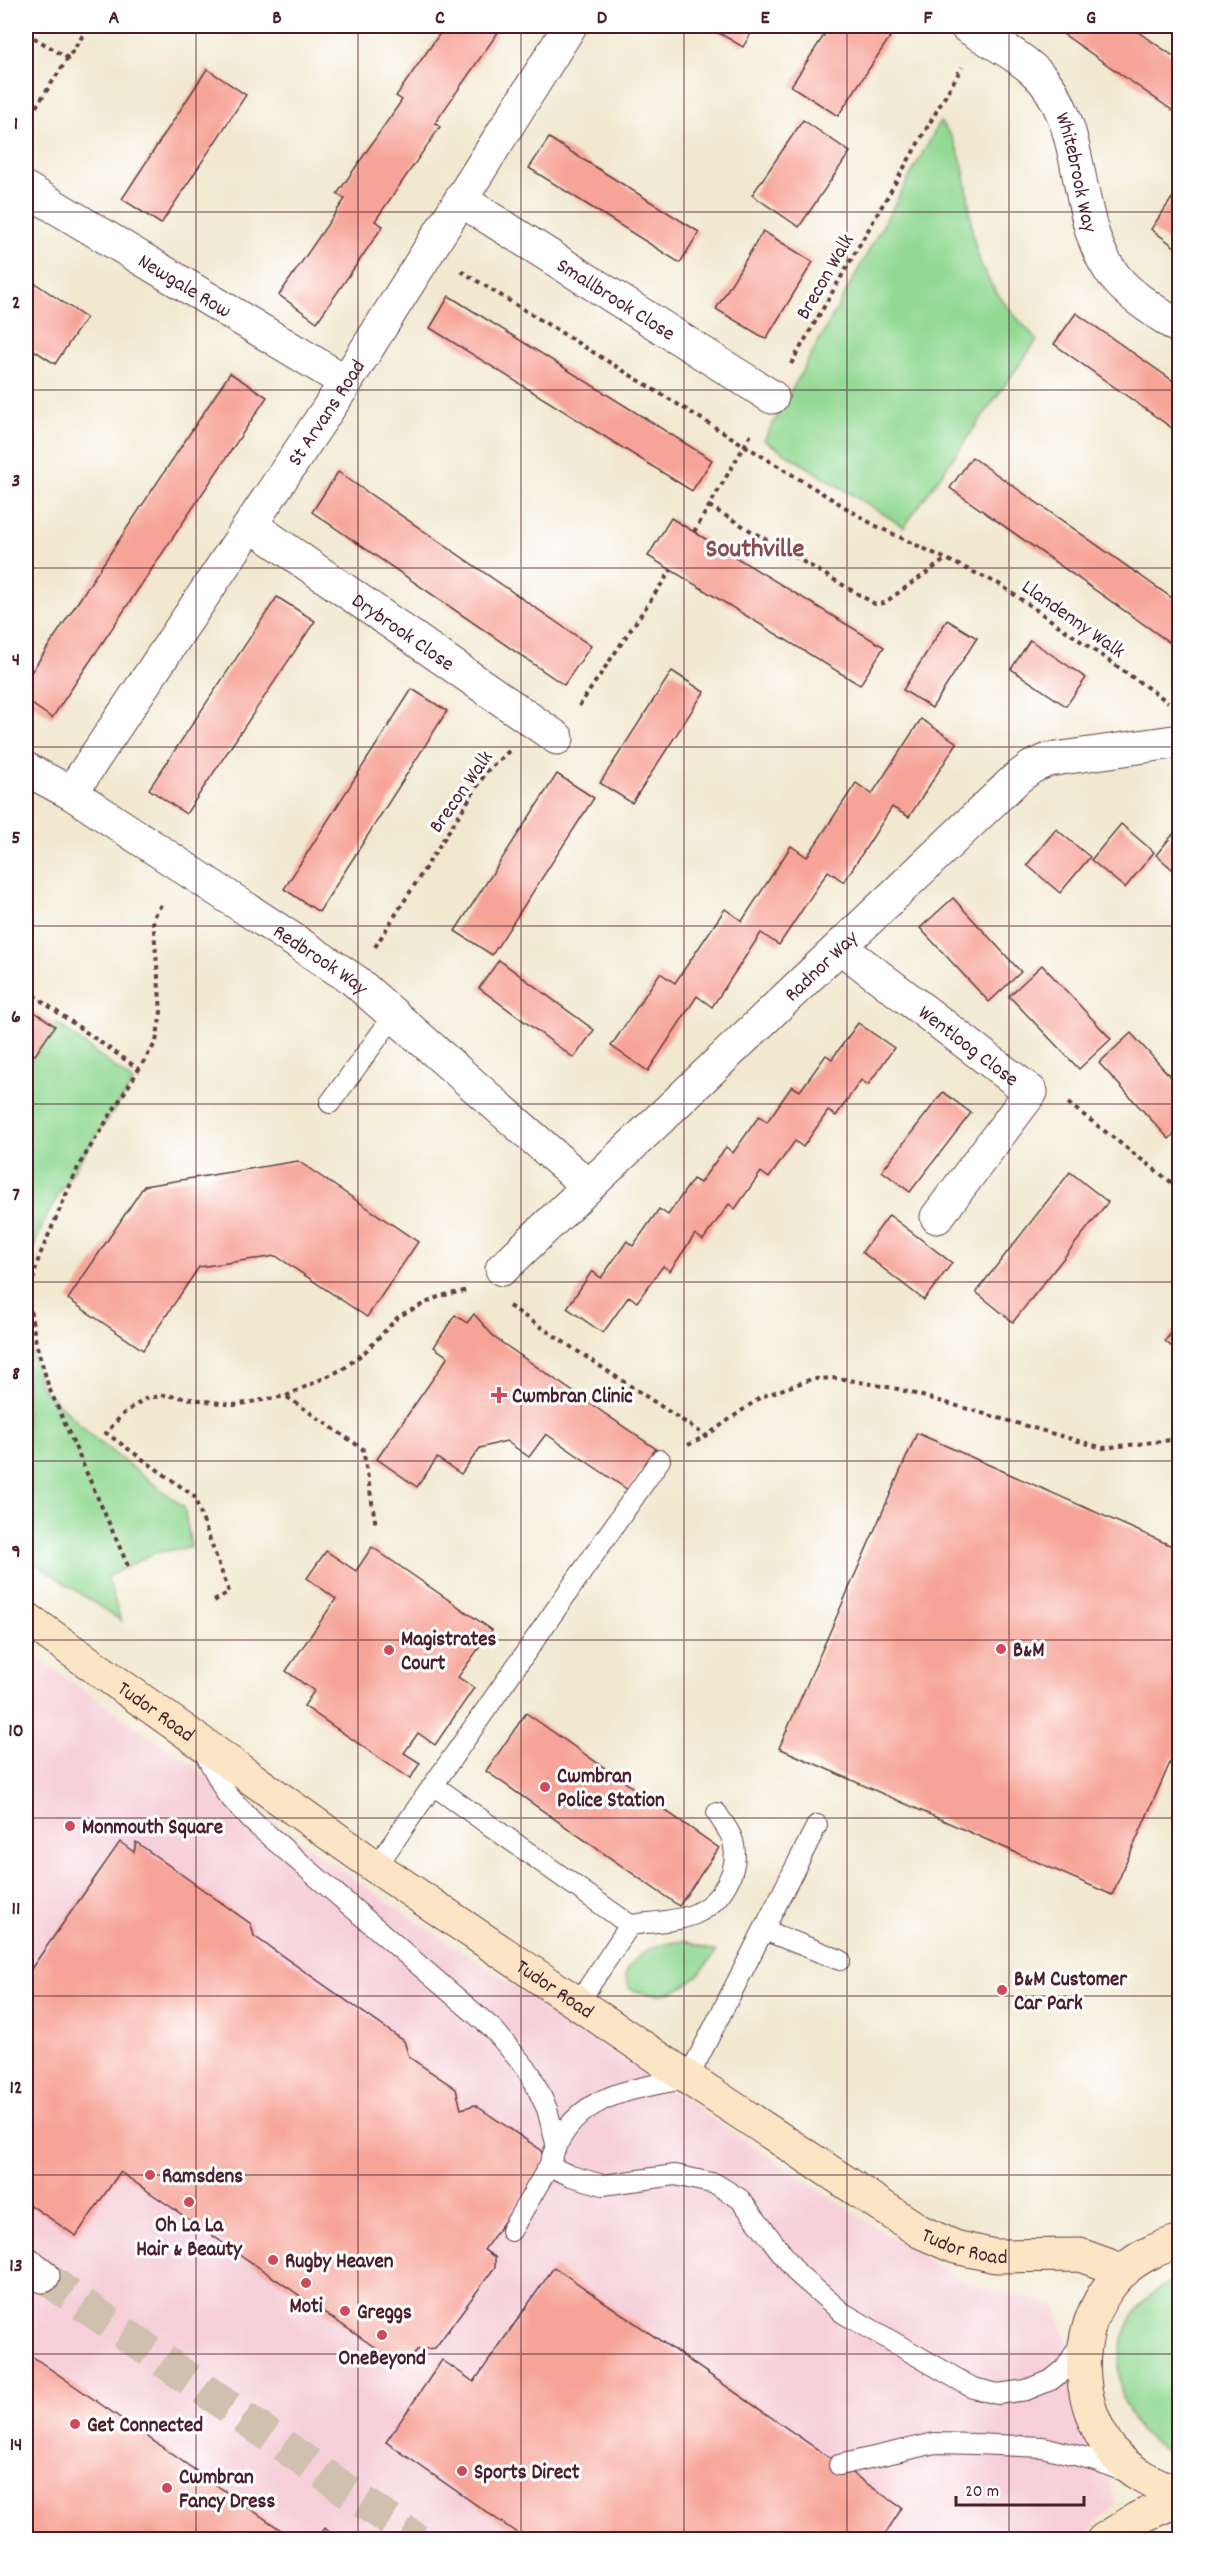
<svg xmlns="http://www.w3.org/2000/svg" width="1205" height="2565" font-family="Dekko,sans-serif">
	<style>
		.built { fill: #f6cfd9 }
		.green { fill: #92d993; stroke: #6e7c5f; stroke-width: 1.5 }
		.building { fill: #f7a498 }
		.lines { fill: none; stroke-linecap: round; stroke-linejoin: round }
		.street-tunnel { stroke: #d0c0ae; stroke-width: 33; stroke-dasharray: 33 16; stroke-linecap: butt }
		.lane-casing { stroke: #633d44; stroke-width: 22 }
		.street-casing { stroke: #633d44; stroke-width: 35 }
		.secondary-casing { stroke: #633d44; stroke-width: 35 }
		.path { stroke: #633d44; stroke-width: 4; stroke-dasharray: 4.5 4.5; stroke-linecap: butt }
		.lane { stroke: #fff; stroke-width: 20 }
		.street { stroke: #fff; stroke-width: 33 }
		.secondary { stroke: #fce5c4; stroke-width: 33 }
		.grid { fill: none; stroke: #4a1f2b; stroke-width: 1.5; stroke-opacity: 0.55 }
		.poi-dot { fill: #d1495b; stroke: #fff; stroke-width: 2 }
		.labels { text-anchor: middle; stroke-width: 6; stroke-linejoin: round; paint-order: stroke }
		.street-label { font-size: 21px; fill: #4a1f2b; stroke: #fff }
		.poi-label { font-size: 21px; font-weight: bold; fill: #4a1f2b; stroke: #fff; text-anchor: start }
		.district-label { font-size: 27px; font-weight: bold; fill: #874e51; stroke: #fff }
		.neatline { fill: none; stroke: #4a1f2b; stroke-width: 2 }
		.grid-label { font-size: 20px; text-anchor: middle; font-weight: bold; fill: #4a1f2b }
	</style>
	<rect width="100%" height="100%" fill="#fff"/>
	<filter id="ink" filterUnits="userSpaceOnUse"><feTurbulence type="fractalNoise" baseFrequency=".0167" numOctaves="2"/><feDisplacementMap in="SourceGraphic" scale="12" xChannelSelector="R" yChannelSelector="G"/><feConvolveMatrix kernelMatrix="1 2 1 2 8 2 1 2 1" color-interpolation-filters="sRGB"/></filter>
	<filter id="wash" filterUnits="userSpaceOnUse"><feTurbulence type="fractalNoise" baseFrequency=".008" numOctaves="4" result="noise"/><feDisplacementMap in="SourceGraphic" scale="24" xChannelSelector="R" yChannelSelector="G"/><feGaussianBlur stdDeviation="1.35" result="paint"/><feColorMatrix in="noise" values="0 0 0 0 0 0 0 0 0 0 0 0 0 0 0 0 0 1.4 0 .05"/><feComposite in="paint" operator="in"/></filter>
	<g filter="url(#wash)">
		<rect width="100%" height="100%" fill="#f1e8cf"/>
		<path class="built" d="M26,1650L357,1881L870,2224L968,2285L1055,2305L1116,2504L1079,2540L26,2539Z"/>
		<g class="green">
			<path d="M940,122C975,157 964,219 980,262C992,293 1015,316 1037,340L904,527L764,440Z"/>
			<path d="M57,1023L133,1082C95,1141 40,1206 26,1275V1068Z"/>
			<path d="M26,1331L41,1387L94,1438L184,1507L191,1547L154,1553L107,1577L121,1621L26,1557Z"/>
			<path d="M685,1941L716,1952C694,1984 672,2005 630,1989L625,1975C636,1950 659,1943 685,1941Z"/>
			<path d="M1179,2278V2458C1162,2449 1143,2438 1133,2421C1103,2369 1122,2300 1179,2278Z"/>
		</g>
		<g id="blocks">
			<g class="building">
				<path d="M445,26L501,28L435,123L440,127L375,221L383,226L317,322L279,295L345,199L337,194L402,100L396,96Z"/>
				<path d="M707,26H755L743,47Z"/>
				<path d="M830,26H872L890,37L838,116L791,86Z"/>
				<path d="M1052,26H1129L1179,60V115Z"/>
				<path d="M207,69L246,95L161,224L122,199Z"/>
				<path d="M803,120L850,152L799,227L752,195Z"/>
				<path d="M549,138L699,232L680,263L529,168Z"/>
				<path d="M1179,188V250L1151,229Z"/>
				<path d="M763,231L813,262L766,339L716,309Z"/>
				<path d="M26,277L86,318L55,364L26,345Z"/>
				<path d="M449,296L712,460L692,491L430,328Z"/>
				<path d="M1076,313L1179,385V433L1054,344Z"/>
				<path d="M230,373L267,397L52,718L26,700V680Z"/>
				<path d="M972,457L1179,603V649L950,488Z"/>
				<path d="M338,472L591,646L564,685L312,512Z"/>
				<path d="M671,518L884,647L860,685L648,556Z"/>
				<path d="M277,597L315,621L186,814L149,789Z"/>
				<path d="M947,620L977,638L932,708L903,690Z"/>
				<path d="M1030,640L1086,678L1066,706L1011,669Z"/>
				<path d="M672,671L704,692L632,803L600,783Z"/>
				<path d="M412,689L447,711L319,912L284,889Z"/>
				<path d="M921,719L957,743L909,817L892,807L844,882L828,871L779,945L761,933L712,1007L697,996L648,1071L611,1046L660,973L675,983L725,909L742,921L791,846L807,857L856,783L872,794Z"/>
				<path d="M557,774L594,798L492,955L455,931Z"/>
				<path d="M1121,824L1154,852L1125,888L1091,860Z"/>
				<path d="M1179,827V875L1156,855Z"/>
				<path d="M1056,829L1090,857L1060,893L1027,865Z"/>
				<path d="M953,898L1021,972L989,1002L920,928Z"/>
				<path d="M499,960L594,1030L574,1058L479,988Z"/>
				<path d="M1042,965L1111,1039L1079,1069L1009,996Z"/>
				<path d="M26,1006L55,1026L35,1055L26,1048Z"/>
				<path d="M858,1023L894,1048L868,1085L861,1080L836,1116L828,1111L803,1147L795,1141L769,1178L761,1172L735,1209L729,1204L703,1240L695,1234L670,1271L663,1266L637,1302L629,1296L603,1333L567,1308L592,1271L601,1278L627,1241L633,1246L659,1209L668,1215L693,1179L700,1183L726,1147L733,1153L759,1116L767,1122L792,1086L800,1091L826,1055L832,1059Z"/>
				<path d="M1131,1033L1179,1086V1129L1169,1139L1099,1063Z"/>
				<path d="M943,1092L971,1113L910,1192L882,1171Z"/>
				<path d="M298,1161L418,1242L367,1317L276,1256L199,1267L143,1350L68,1299L144,1186Z"/>
				<path d="M1070,1172L1108,1202L1013,1322L976,1292Z"/>
				<path d="M889,1215L952,1263L924,1300L862,1252Z"/>
				<path d="M474,1314L495,1338L656,1449L628,1490L546,1434L529,1457L506,1441L480,1448L461,1474L437,1458L417,1487L377,1459L448,1357L434,1347L455,1315L467,1323Z"/>
				<path d="M1179,1323V1353L1165,1341Z"/>
				<path d="M917,1433L1179,1549V1760L1173,1756L1112,1895L779,1748Z"/>
				<path d="M372,1547L492,1630L458,1677L474,1688L435,1745L418,1733L404,1753L420,1763L410,1779L304,1706L314,1691L286,1671L336,1599L307,1578L326,1551L356,1571Z"/>
				<path d="M526,1713L719,1848L679,1906L486,1771Z"/>
				<path d="M120,1842L134,1852L136,1842L251,1924L254,1936L404,2041L409,2057L456,2089L461,2109L475,2105L541,2150L544,2165L484,2250L495,2257V2267L435,2348L417,2350L405,2368L120,2172L76,2236L26,2202V1976Z"/>
				<path d="M554,2267L902,2508L881,2540H527L386,2442L442,2360L474,2382Z"/>
				<path d="M26,2352L285,2533L281,2540H26Z"/>
				<path d="M324,2528L341,2540H316Z"/>
			</g>
		</g>
	</g>
	<g filter="url(#ink)">
		<use href="#blocks" fill-opacity="0" stroke="#633d44" stroke-width="1.5"/>
		<g class="lines">
			<path class="street-tunnel" d="M43,2276L417,2540"/>
			<g class="lane-casing">
				<g id="lane">
					<path d="M330,1103L395,1014"/>
					<path d="M203,1750L226,1793L252,1821L494,2030L530,2073L547,2109L556,2143"/>
					<path d="M433,1785L630,1925"/>
					<path d="M817,1825L688,2078C625,2091 569,2095 549,2166L571,2176L603,2185L675,2175L716,2184L740,2199L798,2274L843,2313L973,2388L998,2394L1026,2390L1051,2380L1065,2369L1081,2343"/>
					<path d="M376,1867L660,1460"/>
					<path d="M764,1930L840,1960"/>
					<path d="M578,2003L630,1925C650,1922 677,1922 695,1914C721,1902 741,1870 733,1841C730,1831 722,1822 717,1813"/>
					<path d="M511,2231L549,2166"/>
					<path d="M839,2465L935,2443L976,2444L1043,2447L1095,2460L1123,2471"/>
				</g>
			</g>
			<g class="street-casing">
				<g id="street">
					<path id="s1" d="M966,26C991,42 1024,57 1044,81C1087,133 1073,226 1115,277C1132,298 1158,313 1180,328"/>
					<path id="s2" d="M26,189L346,382"/>
					<path id="s3" d="M461,200L772,397"/>
					<path id="s4" d="M251,525L557,738"/>
					<path id="s5" d="M26,769L71,793L354,980L588,1186"/>
					<path id="s6" d="M71,793L346,382L570,26"/>
					<path id="s7" d="M840,947L1031,1092L937,1217"/>
					<path id="s8" d="M502,1269L1017,778L1032,767L1048,760L1180,741"/>
					<path d="M26,2263L43,2276"/>
				</g>
			</g>
			<g class="secondary-casing">
				<g id="secondary">
					<path id="s9" d="M26,1618L376,1867L688,2078L921,2232L955,2247L995,2256L1080,2255L1124,2271"/>
					<path d="M1180,2241C1159,2248 1139,2256 1123,2271C1074,2318 1071,2396 1111,2450C1128,2472 1155,2484 1180,2494"/>
					<path d="M1103,2540L1138,2518L1180,2499"/>
				</g>
			</g>
			<g class="path">
				<path d="M26,33L68,58"/>
				<path d="M26,122L89,26"/>
				<path d="M461,271L874,525L999,584L1168,702"/>
				<path d="M791,364L962,67"/>
				<path d="M709,506L875,604L884,603L946,559"/>
				<path d="M694,532L753,431"/>
				<path d="M579,706L671,570"/>
				<path d="M375,947L487,771L509,751"/>
				<path d="M26,990L140,1070"/>
				<path d="M1068,1103L1180,1189"/>
				<path d="M509,1306L706,1436L761,1397L812,1379L838,1378L898,1389L1103,1448L1180,1439"/>
				<path d="M287,1397L363,1449L376,1526"/>
				<path d="M688,1445L705,1436"/>
				<path d="M128,1566L49,1388L36,1343L28,1298L39,1257L79,1165L156,1042L161,1012L153,919L163,901"/>
				<path d="M214,1601L229,1592L194,1496L106,1433L123,1414L145,1399L164,1395L234,1405L286,1396L343,1369L366,1351L399,1316L440,1296L469,1290"/>
			</g>
			<use href="#lane" class="lane"/>
			<use href="#street" class="street"/>
			<use href="#secondary" class="secondary"/>
		</g>
	</g>
	<path class="grid" d="M196,26V2540M358,26V2540M521,26V2540M684,26V2540M847,26V2540M1009,26V2540M26,212H1180M26,390H1180M26,568H1180M26,747H1180M26,926H1180M26,1104H1180M26,1282H1180M26,1461H1180M26,1640H1180M26,1818H1180M26,1996H1180M26,2175H1180M26,2354H1180"/>
	<g class="poi-dot">
		<path d="M496 1386h6v6h6v6h-6v6h-6v-6h-6v-6h6z"/>
		<circle cx="1001" cy="1649" r="6"/>
		<circle cx="389" cy="1650" r="6"/>
		<circle cx="545" cy="1787" r="6"/>
		<circle cx="70" cy="1826" r="6"/>
		<circle cx="1002" cy="1990" r="6"/>
		<circle cx="150" cy="2175" r="6"/>
		<circle cx="189" cy="2202" r="6"/>
		<circle cx="273" cy="2260" r="6"/>
		<circle cx="306" cy="2283" r="6"/>
		<circle cx="345" cy="2311" r="6"/>
		<circle cx="382" cy="2335" r="6"/>
		<circle cx="75" cy="2424" r="6"/>
		<circle cx="462" cy="2471" r="6"/>
		<circle cx="167" cy="2488" r="6"/>
	</g>
	<g class="labels">
		<g class="street-label">
			<text dy="7" stroke="none"><textPath href="#s1" startOffset="194">Whitebrook Way</textPath></text>
			<text transform="translate(824 276) rotate(-60)" y="7">Brecon Walk</text>
			<text dy="7" stroke="none"><textPath href="#s2" startOffset="186">Newgale Row</textPath></text>
			<text dy="7" stroke="none"><textPath href="#s3" startOffset="184">Smallbrook Close</textPath></text>
			<text dy="7" stroke="none"><textPath href="#s6" startOffset="458">St Arvans Road</textPath></text>
			<text transform="translate(1074 618) rotate(35)" y="7">Llandenny Walk</text>
			<text dy="7" stroke="none"><textPath href="#s4" startOffset="186">Drybrook Close</textPath></text>
			<text transform="translate(460 791) rotate(-55)" y="7">Brecon Walk</text>
			<text dy="7" stroke="none"><textPath href="#s5" startOffset="351">Redbrook Way</textPath></text>
			<text dy="7" stroke="none"><textPath href="#s8" startOffset="440">Radnor Way</textPath></text>
			<text dy="7" stroke="none"><textPath href="#s7" startOffset="162">Wentloog Close</textPath></text>
			<text dy="7" stroke="none"><textPath href="#s9" startOffset="160">Tudor Road</textPath></text>
			<text dy="7" stroke="none"><textPath href="#s9" startOffset="646">Tudor Road</textPath></text>
			<text dy="7" stroke="none"><textPath href="#s9" startOffset="1132">Tudor Road</textPath></text>
		</g>
		<g class="poi-label">
			<text x="512" y="1402">Cwmbran Clinic</text>
			<text x="401" y="1645">Magistrates<tspan x="401" dy="24">Court</tspan></text>
			<text x="1013" y="1656">B&amp;M</text>
			<text x="557" y="1782">Cwmbran<tspan x="557" dy="24">Police Station</tspan></text>
			<text x="82" y="1833">Monmouth Square</text>
			<text x="1014" y="1985">B&amp;M Customer<tspan x="1014" dy="24">Car Park</tspan></text>
			<text x="162" y="2182">Ramsdens</text>
			<text x="189" y="2231" text-anchor="middle">Oh La La<tspan x="189" dy="24">Hair &amp; Beauty</tspan></text>
			<text x="285" y="2267">Rugby Heaven</text>
			<text x="306" y="2312" text-anchor="middle">Moti</text>
			<text x="357" y="2318">Greggs</text>
			<text x="382" y="2364" text-anchor="middle">OneBeyond</text>
			<text x="87" y="2431">Get Connected</text>
			<text x="474" y="2478">Sports Direct</text>
			<text x="179" y="2483">Cwmbran<tspan x="179" dy="24">Fancy Dress</tspan></text>
		</g>
		<g class="district-label">
			<text x="755" y="556">Southville</text>
		</g>
	</g>
	<rect width="1205" height="2565" fill="none" stroke="#fff" stroke-width="66"/>
	<path d="M956 2496v9h128v-9" fill="none" stroke="#4a1f2b" stroke-width="3"/>
	<text x="965" y="2496" font-size="18" fill="#4a1f2b" stroke="#ffffff" stroke-width="4.5" paint-order="stroke">20 m</text>
	<rect x="33" y="33" width="1139" height="2499" class="neatline"/>
	<g class="grid-label">
		<text x="114" y="23">A</text>
		<text x="277" y="23">B</text>
		<text x="440" y="23">C</text>
		<text x="602" y="23">D</text>
		<text x="765" y="23">E</text>
		<text x="928" y="23">F</text>
		<text x="1091" y="23">G</text>
		<text x="16" y="129">1</text>
		<text x="16" y="308">2</text>
		<text x="16" y="486">3</text>
		<text x="16" y="665">4</text>
		<text x="16" y="843">5</text>
		<text x="16" y="1022">6</text>
		<text x="16" y="1200">7</text>
		<text x="16" y="1379">8</text>
		<text x="16" y="1557">9</text>
		<text x="16" y="1736">10</text>
		<text x="16" y="1914">11</text>
		<text x="16" y="2093">12</text>
		<text x="16" y="2271">13</text>
		<text x="16" y="2450">14</text>
	</g>
</svg>
